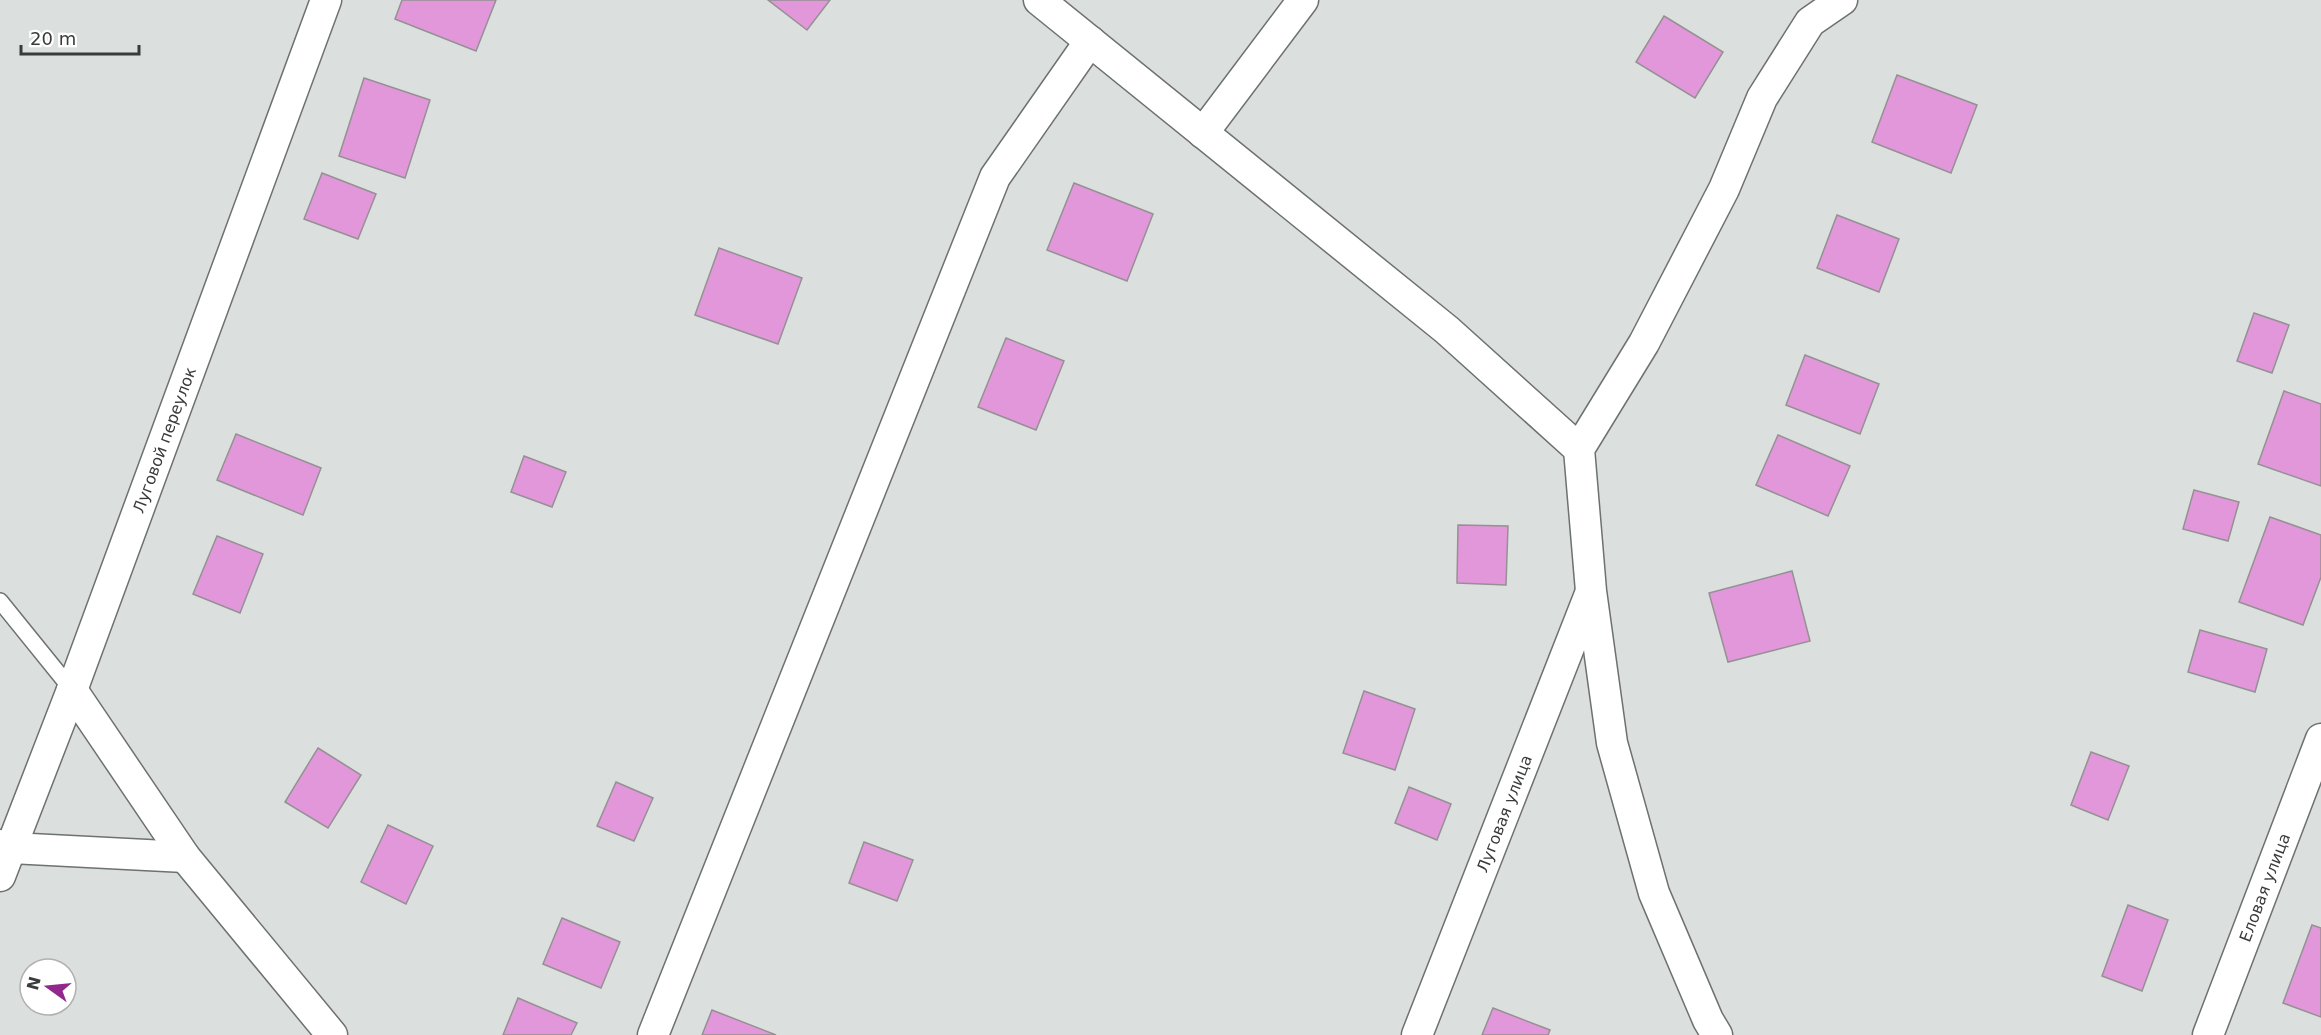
<svg xmlns="http://www.w3.org/2000/svg" width="2321" height="1035" font-family="'DejaVu Sans',sans-serif">
	<style>
		.building { fill: #e397db; stroke: #949193; stroke-width: 1.5 }
		.lines { fill: none; stroke-linecap: round; stroke-linejoin: round }
		.lane-casing { stroke: #6d716f; stroke-width: 18 }
		.street-casing { stroke: #6d716f; stroke-width: 33 }
		.lane { stroke: #fff; stroke-width: 15 }
		.street { stroke: #fff; stroke-width: 30 }
		.labels { text-anchor: middle; stroke-width: 6; stroke-linejoin: round; paint-order: stroke }
		.street-label { font-size: 16px; fill: #393b3a; stroke: #fff }
	</style>
	<rect width="100%" height="100%" fill="#dbdfde"/>
	<g class="building">
		<path d="M402,0H496L476,51L395,19Z"/>
		<path d="M768,0H830L807,30Z"/>
		<path d="M1664,16L1723,52L1695,98L1636,62Z"/>
		<path d="M1897,75L1977,105L1951,173L1872,142Z"/>
		<path d="M364,78L430,100L405,178L339,156Z"/>
		<path d="M322,173L376,194L358,239L304,219Z"/>
		<path d="M1074,183L1153,214L1127,281L1047,250Z"/>
		<path d="M1837,215L1899,239L1879,292L1817,268Z"/>
		<path d="M719,248L802,278L778,344L695,315Z"/>
		<path d="M2254,313L2289,325L2272,373L2237,361Z"/>
		<path d="M1006,338L1064,361L1036,430L978,407Z"/>
		<path d="M1805,355L1879,384L1860,434L1786,405Z"/>
		<path d="M2284,391L2321,404V486L2258,464Z"/>
		<path d="M236,434L321,468L303,515L217,480Z"/>
		<path d="M1778,435L1850,466L1828,516L1756,485Z"/>
		<path d="M524,456L566,472L552,507L511,492Z"/>
		<path d="M2194,490L2239,502L2228,541L2183,529Z"/>
		<path d="M2270,517L2321,535V577L2303,625L2239,602Z"/>
		<path d="M1458,525L1508,526L1506,585L1457,583Z"/>
		<path d="M217,536L263,554L240,613L193,594Z"/>
		<path d="M1792,571L1810,641L1728,662L1709,593Z"/>
		<path d="M2200,630L2267,649L2255,692L2188,672Z"/>
		<path d="M1364,691L1415,709L1395,770L1343,753Z"/>
		<path d="M318,748L361,775L328,828L285,802Z"/>
		<path d="M2091,752L2129,766L2108,820L2071,805Z"/>
		<path d="M616,782L653,798L634,841L597,826Z"/>
		<path d="M1409,787L1451,804L1437,840L1395,823Z"/>
		<path d="M388,825L433,846L406,904L361,882Z"/>
		<path d="M864,842L913,860L897,901L849,883Z"/>
		<path d="M2128,905L2168,920L2142,991L2102,976Z"/>
		<path d="M562,918L620,942L601,988L543,964Z"/>
		<path d="M2312,925L2321,928V1017L2283,1003Z"/>
		<path d="M518,998L577,1023L571,1035H503Z"/>
		<path d="M1493,1008L1550,1030L1548,1035H1482Z"/>
		<path d="M712,1010L776,1035H702Z"/>
	</g>
	<g class="lines">
		<g class="lane-casing">
			<path id="lane" d="M0,601L72,690"/>
		</g>
		<g class="street-casing">
			<g id="street">
				<path d="M1039,0L1447,330L1579,449"/>
				<path d="M1203,133L1303,0"/>
				<path d="M72,690L185,857L332,1035"/>
				<path d="M0,845L11,848L185,857"/>
				<path id="s1" d="M0,876L72,690L326,0"/>
				<path d="M653,1035L995,177L1090,41"/>
				<path id="s2" d="M1417,1035L1590,594"/>
				<path d="M1717,1035L1708,1020L1654,893L1612,743L1591,591L1579,449L1644,343L1724,189L1762,98L1810,22L1842,0"/>
				<path id="s3" d="M2208,1035L2321,739"/>
			</g>
		</g>
		<use href="#lane" class="lane"/>
		<use href="#street" class="street"/>
	</g>
	<g class="labels">
		<g class="street-label">
			<text dy="6" stroke="none"><textPath href="#s1" startOffset="466">Луговой переулок</textPath></text>
			<text dy="6" stroke="none"><textPath href="#s2" startOffset="238">Луговая улица</textPath></text>
			<text dy="6" stroke="none"><textPath href="#s3" startOffset="158">Еловая улица</textPath></text>
		</g>
	</g>
	<g transform="translate(48 987) rotate(285)"><circle r="28" fill="#ffffff" stroke="#b0b1b0" stroke-width="1.5"/>
	<path d="M0-4.5L10 22L0 15L-10 22Z" fill="#92288c"/>
	<text y="-9" font-size="16" font-weight="bold" text-anchor="middle" fill="#393b3a">N</text>
	</g>
	<path d="M21 45v9h118v-9" fill="none" stroke="#393b3a" stroke-width="3"/>
	<text x="30" y="45" font-size="18" fill="#393b3a" stroke="#ffffff" stroke-width="4.5" paint-order="stroke">20 m</text>
</svg>
